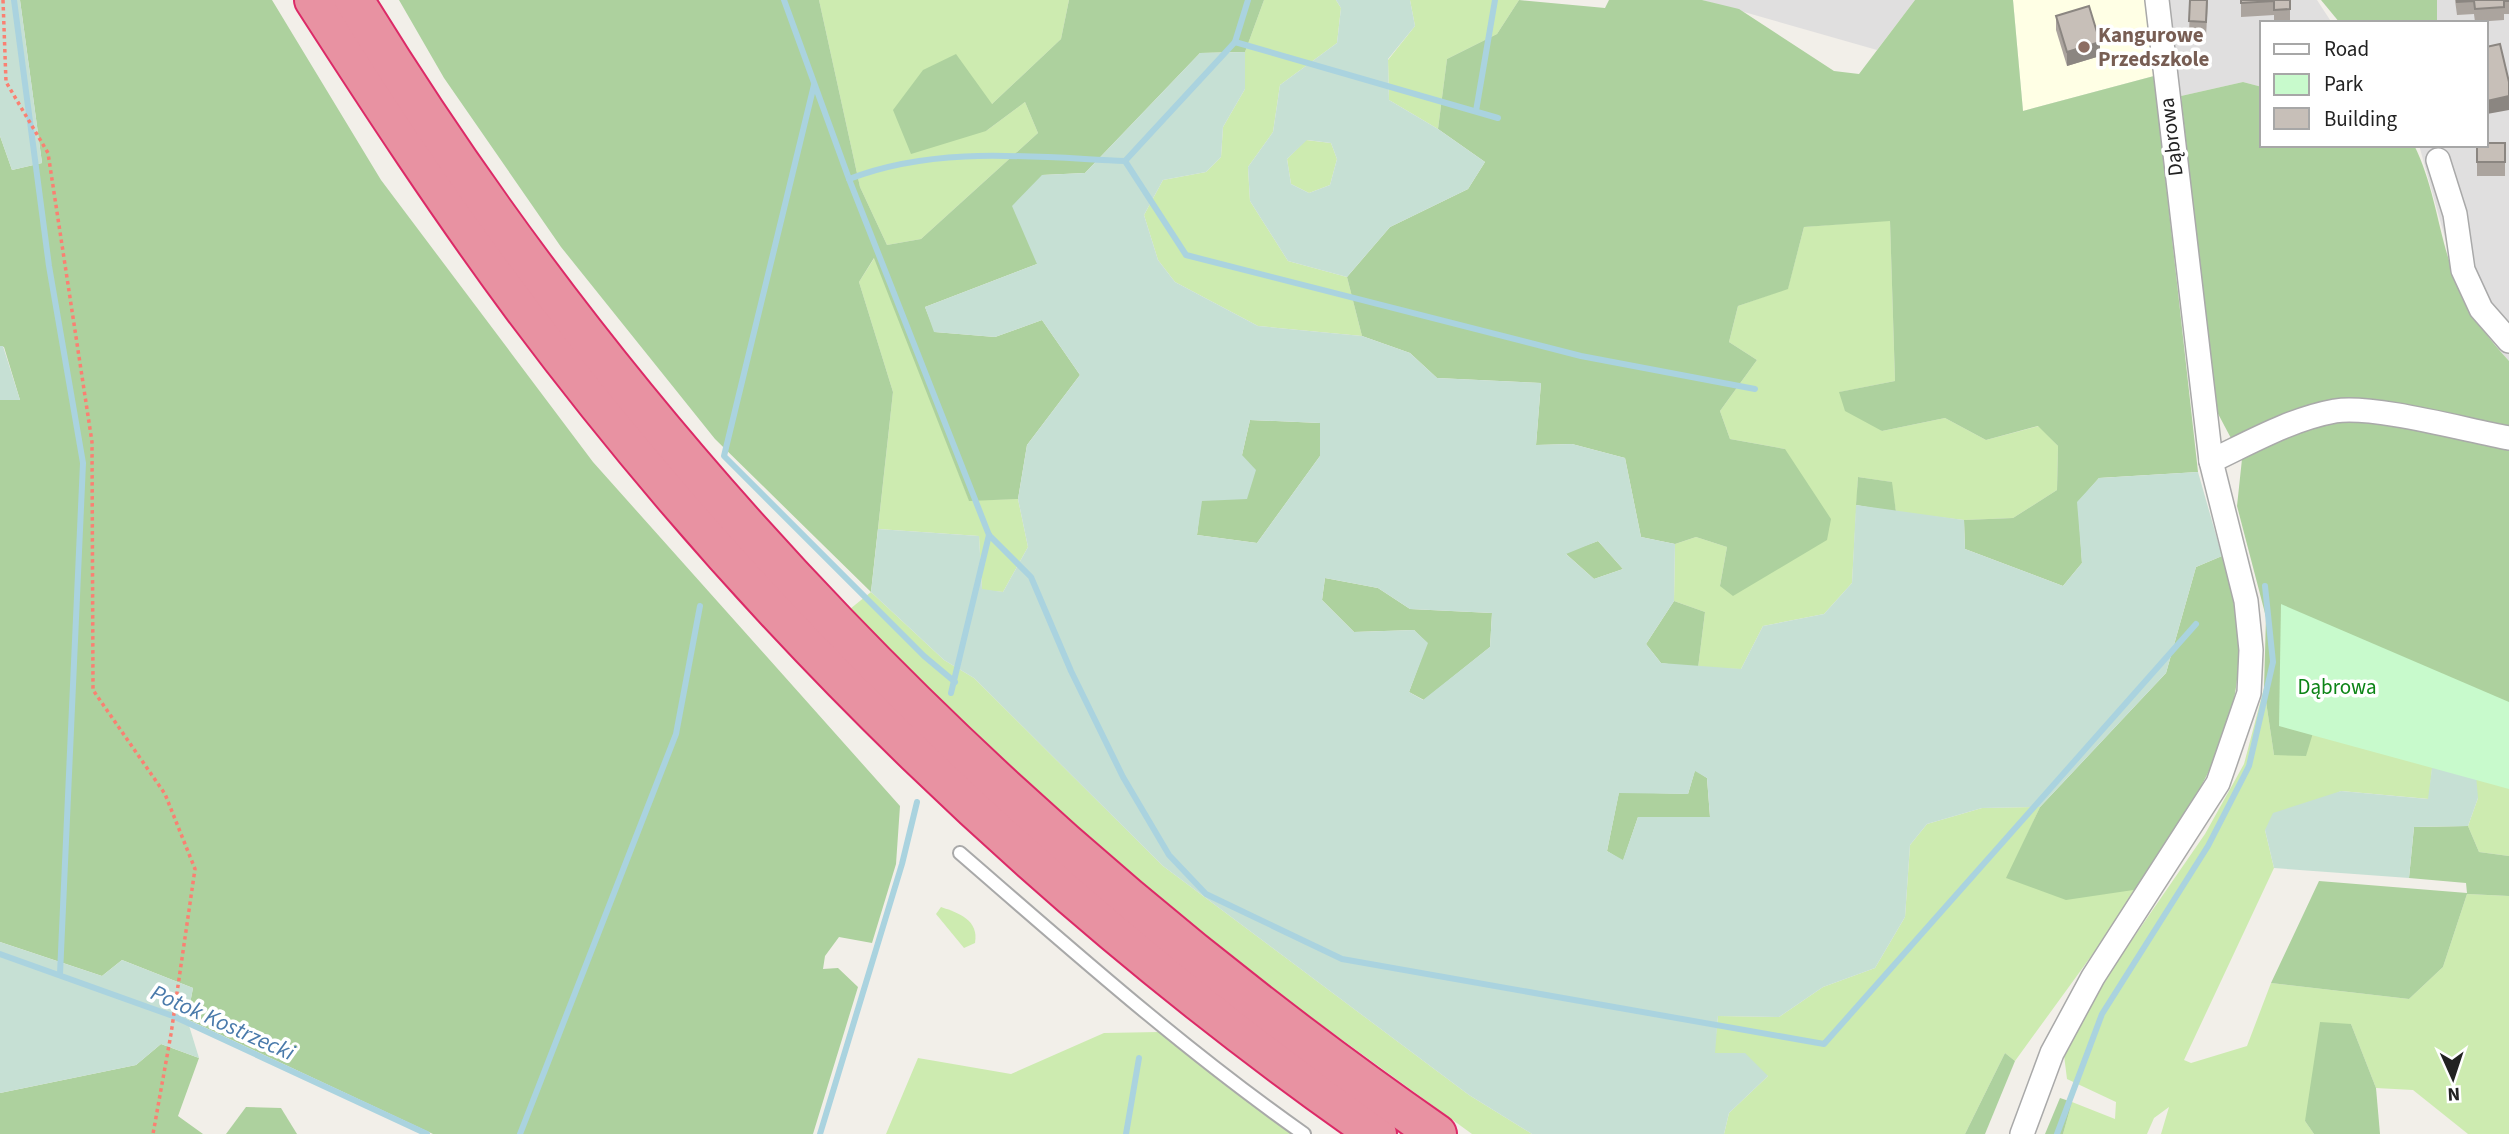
<svg xmlns="http://www.w3.org/2000/svg" width="2509" height="1134" font-family="'Source Sans 3',sans-serif">
	<style>
		.residential { fill: #e0dfdf }
		.education { fill: #ffffe5 }
		.grass { fill: #cdebb0 }
		.forest { fill: #add19e }
		.wetland { fill: #c6e0d4; fill-rule: evenodd }
		.park { fill: #c8facc }
		.lines { fill: none; stroke-linecap: round; stroke-linejoin: round }
		.stream { stroke: #aad3df; stroke-width: 6 }
		.service-casing { stroke: #a9a9a9; stroke-width: 16 }
		.minor-casing { stroke: #a9a9a9; stroke-width: 26 }
		.motorway-casing { stroke: #dc2a67; stroke-width: 42 }
		.path { stroke: #fa8072; stroke-width: 3.5; stroke-dasharray: 3.5 3.5; stroke-linecap: butt }
		.service { stroke: #fff; stroke-width: 12 }
		.minor { stroke: #fff; stroke-width: 23 }
		.motorway { stroke: #e892a2; stroke-width: 38 }
		.wall { fill: #aba49e }
		.shaded-wall { fill: #8b8681 }
		.building { fill: #c7bfb8; stroke: #8b8681; stroke-width: 2 }
		.education-dot { fill: #8d6e63; stroke: #fff; stroke-width: 2.5 }
		.labels { text-anchor: middle; stroke-width: 7; stroke-linejoin: round; paint-order: stroke }
		.education-label { font-size: 21px; font-weight: bold; fill: #785e54; stroke: #fff; text-anchor: start }
		.street-label { font-size: 21px; fill: #222; stroke: #fff }
		.park-label { font-size: 21px; fill: #0c8416; stroke: #fff }
		.water-label { font-size: 23px; font-style: italic; fill: #4a7aab; stroke: #fff }
	</style>
	<rect width="100%" height="100%" fill="#f2efe9"/>
	<g class="residential">
		<path d="M1702,0H1915L1877,50Z"/>
		<path d="M2013,0H2317L2332,23H2262V87L2243,82L2181,96L2154,76L2023,111Z"/>
		<path d="M2437,0H2509V361L2479,327L2459,288L2419,145H2486V23H2437Z"/>
	</g>
	<path class="education" d="M2013,0H2145L2154,76L2023,111Z"/>
	<g class="grass">
		<path d="M819,0H1069L1061,39L992,104L986,131L1025,102L1038,133L921,239L887,245L860,187Z"/>
		<path d="M1264,0H1336L1341,8L1337,43L1280,85L1273,132L1248,167L1250,201L1288,261L1347,277L1362,336L1258,326L1175,282L1158,260L1144,215L1163,180L1206,172L1221,157L1223,127L1245,89V52Z"/>
		<path d="M1410,0H1519L1497,34L1447,59L1438,129L1389,100L1388,60L1415,26Z"/>
		<path d="M1306,140L1331,143L1337,159L1330,185L1309,193L1291,184L1287,159Z"/>
		<path d="M1890,220L1895,381L1840,392L1882,431L1945,418L1986,440L2039,426L2058,446L2057,490L2013,518L1964,520L1896,512L1891,482L1858,477L1852,583L1824,614L1763,626L1741,669L1698,668L1705,612L1674,601L1675,544L1696,537L1727,547L1720,586L1785,449L1730,439L1720,411L1757,360L1729,342L1738,306L1788,288L1804,227Z"/>
		<path d="M875,257L969,500L1018,499L1028,547L1003,592L982,590L979,536L878,529L893,392L859,282Z"/>
		<path d="M871,592L944,660L974,678L1163,866L1469,1095L1532,1134H1472L1279,994L1129,874L961,723L850,609Z"/>
		<path d="M2329,680L2509,725V856L2479,852L2468,826L2478,798L2432,769L2429,799L2341,791L2265,830L2274,868L2184,1060L2191,1063L2247,1046L2271,983L2409,999L2443,967L2467,894L2509,896V1134H2468L2413,1090L2376,1088L2351,1024L2305,1121L2314,1134H2161L2169,1107L2154,1118L2147,1134H2063L2072,1102L2115,1119L2116,1102L2067,1079L2064,1055L2105,979L2205,834L2244,764L2264,688L2274,755Z"/>
		<path d="M2040,807L2007,878L2140,889L2015,1061L2005,1053L1965,1134H1724L1729,1113L1768,1076L1714,1053L1718,1016L1779,1017L1823,987L1875,968L1905,917L1910,845L1927,824L1982,808Z"/>
		<path d="M941,907C959,913 979,920 975,943L964,948L936,914Z"/>
		<path d="M1159,1032L1292,1134H886L918,1058L1011,1074L1104,1033Z"/>
	</g>
	<g class="forest">
		<path d="M20,0H272L381,180L593,462L900,806L896,864L872,943L839,937L825,956L823,969L838,968L858,987L813,1134H433L187,1019L193,988L122,960L102,976L0,942V400H20L4,347L0,346V136L12,170L42,163Z"/>
		<path d="M399,0H819L860,187L887,245L921,239L1038,133L1025,102L986,131L911,154L893,110L923,70L956,54L992,104L1061,39L1069,0H1264L1245,52L1200,53L1085,173L1042,175L1037,264L925,307L935,332L995,337L1042,320L1080,375L1027,445L1018,499L969,501L874,258L859,282L893,392L871,592L715,439L561,247L444,78Z"/>
		<path d="M1519,0L1605,8L1609,0H1702L1739,9L1834,71L1859,74L1915,0H2013L2023,111L2154,76L2198,472L2099,478L2078,502L2082,563L2063,586L1965,549L1964,520L2013,518L2057,490L2058,446L2038,426L1986,440L1945,418L1882,431L1845,411L1839,392L1895,381L1890,221L1804,227L1788,289L1738,306L1729,342L1757,360L1720,411L1730,439L1785,449L1831,519L1827,540L1733,596L1720,586L1727,547L1696,537L1675,544L1641,537L1625,458L1572,444L1536,445L1541,383L1437,378L1410,353L1362,336L1347,277L1390,227L1468,189L1485,162L1438,129L1447,59L1497,34Z"/>
		<path d="M2321,0H2437V23H2340Z"/>
		<path d="M2243,82L2262,87V145H2414C2437,191 2439,244 2460,290C2472,318 2489,339 2509,361V725L2329,680L2306,756L2274,755L2264,688L2266,617L2237,506L2242,459L2215,408L2181,96Z"/>
		<path d="M1250,420L1320,423V456L1257,543L1197,535L1201,501L1242,455Z"/>
		<path d="M1858,477L1892,482L1896,512L1856,505Z"/>
		<path d="M1598,541L1623,569L1594,579L1565,553Z"/>
		<path d="M2222,556C2267,701 2213,769 2140,889L2066,900L2006,878L2040,807L2166,673L2196,567Z"/>
		<path d="M1325,578L1378,588L1410,609L1492,613L1490,647L1424,700L1409,692L1427,643L1414,630L1354,632L1322,600Z"/>
		<path d="M1674,601L1705,612L1698,668L1661,663L1646,644Z"/>
		<path d="M1695,770L1707,778L1710,817H1638L1623,861L1607,851L1619,792L1688,794Z"/>
		<path d="M2468,826L2479,852L2509,856V896L2467,894L2443,967L2409,999L2271,983L2319,881L2467,893L2466,883L2409,878L2414,827Z"/>
		<path d="M2320,1022L2351,1024L2376,1088L2380,1134H2314L2305,1121Z"/>
		<path d="M161,1044L199,1058L178,1116L203,1134H0V1093L136,1065Z"/>
		<path d="M2005,1053L2015,1061L1985,1134H1965Z"/>
		<path d="M2060,1098L2072,1102L2063,1134H2045Z"/>
		<path d="M246,1107L281,1108L297,1134H226Z"/>
	</g>
	<g class="wetland">
		<path d="M0,0H20L42,163L12,170L0,136Z"/>
		<path d="M1336,0H1410L1415,26L1388,59L1389,100L1438,129L1485,162L1468,189L1390,227L1347,277L1288,261L1250,201L1248,167L1273,132L1280,85L1337,43L1341,8ZM1307,140L1331,143L1337,159L1330,185L1309,193L1291,184L1287,159Z"/>
		<path d="M1245,52V89L1223,127L1221,157L1206,172L1163,180L1144,215L1158,260L1175,282L1258,326L1362,336L1410,353L1437,378L1541,383L1536,445L1572,444L1625,458L1641,537L1675,544L1674,601L1646,644L1661,663L1741,669L1763,626L1824,614L1852,583L1856,505L1964,520L1965,549L2063,586L2082,563L2077,502L2099,478L2198,472L2222,556L2196,567L2166,673L2040,807L1982,808L1927,824L1910,845L1905,917L1875,968L1823,987L1779,1017L1718,1016L1715,1053H1745L1768,1076L1729,1113L1724,1134H1532L1469,1095L1163,866L974,678L944,660L871,592L878,529L979,536L982,589L1003,592L1028,547L1018,499L1027,445L1080,375L1042,320L995,337L934,332L925,307L1037,264L1012,206L1042,175L1085,173L1200,53ZM1250,420L1320,423V456L1257,543L1197,535L1202,501L1247,499L1256,470L1242,455ZM1598,541L1623,569L1594,579L1566,554ZM1325,578L1378,588L1410,609L1492,613L1490,647L1423,700L1409,692L1428,643L1414,630L1354,632L1322,600ZM1695,771L1707,778L1710,817H1638L1623,860L1607,851L1619,793L1688,794Z"/>
		<path d="M0,346H3L20,400H0Z"/>
		<path d="M2447,754L2476,775L2478,798L2468,826L2414,827L2409,878L2274,868L2265,830L2273,813L2341,791L2428,799L2432,768Z"/>
		<path d="M0,942L102,976L122,960L193,988L187,1019L199,1058L161,1044L136,1065L0,1093Z"/>
	</g>
	<path class="park" d="M2281,604L2509,702V789L2279,726Z"/>
	<g class="lines">
		<g class="stream">
			<path d="M14,0L49,266L83,463L60,974"/>
			<path d="M784,0L849,179L989,535L1031,577L1071,671L1123,777L1169,855L1206,894L1342,959L1824,1044L2196,624"/>
			<path d="M1235,42L1498,118"/>
			<path d="M814,85L724,456L924,656L955,682"/>
			<path d="M1476,111L1495,0"/>
			<path d="M1125,161L1186,255L1581,356L1755,389"/>
			<path d="M1125,161L1235,42L1248,0"/>
			<path d="M849,179C936,145 1033,157 1125,161"/>
			<path d="M951,693L989,535"/>
			<path d="M0,954L173,1016L427,1134"/>
			<path d="M520,1134L676,734L700,606"/>
			<path d="M820,1134L902,864L917,802"/>
			<path d="M1126,1134L1139,1058"/>
			<path d="M2057,1134L2102,1014L2208,846L2249,766L2273,662L2265,586"/>
		</g>
		<g class="service-casing">
			<path id="service" d="M960,853C1072,950 1183,1049 1304,1134"/>
		</g>
		<g class="minor-casing">
			<g id="minor">
				<path d="M2438,160L2455,214L2463,270L2481,309L2509,341"/>
				<path d="M2211,461C2251,442 2291,419 2335,411C2375,405 2465,430 2509,438"/>
				<path d="M2022,1134L2052,1053L2093,977L2218,783L2249,693L2251,650L2246,601L2211,461L2157,0"/>
			</g>
		</g>
		<g class="motorway-casing">
			<g id="motorway">
				<path d="M314,0C381,104 448,206 522,306C759,624 1052,907 1377,1134"/>
				<path d="M354,0C630,451 1004,833 1437,1134"/>
			</g>
		</g>
		<path class="path" d="M3,0L6,82L48,153L92,442L93,690L165,794L195,869L171,1034L153,1134"/>
		<use href="#service" class="service"/>
		<use href="#minor" class="minor"/>
		<use href="#motorway" class="motorway"/>
	</g>
	<g class="wall">
		<path d="M2190,0H2208L2206,37L2189,36Z"/>
		<path d="M2241,0H2290V23H2274V15L2241,17Z"/>
		<path d="M2455,0H2509V14H2504V20L2475,22L2474,14L2457,15Z"/>
		<path d="M2056,16L2100,56L2067,66L2056,30Z"/>
		<path d="M2505,143V176H2477V145Z"/>
	</g>
	<g class="shaded-wall">
		<path d="M2100,42V56L2067,66V52Z"/>
		<path d="M2509,96V110L2487,114V101Z"/>
	</g>
	<g class="building">
		<path d="M2190,0H2207L2206,22L2189,21Z"/>
		<path d="M2241,0H2290V9L2274,10V1L2241,3Z"/>
		<path d="M2457,0H2509V1H2504V7L2475,9L2474,1L2457,2Z"/>
		<path d="M2089,6L2100,42L2067,52L2056,16Z"/>
		<path d="M2500,44L2509,82V96L2487,101L2486,47Z"/>
		<path d="M2486,143H2505V162H2477V145H2486Z"/>
	</g>
	<circle class="education-dot" cx="2084" cy="47" r="7"/>
	<g class="labels">
		<g class="education-label">
			<text x="2098" y="42">Kangurowe<tspan x="2098" dy="24">Przedszkole</tspan></text>
		</g>
		<g class="street-label">
			<text transform="translate(2171 137) rotate(-97)" y="7">Dąbrowa</text>
		</g>
		<g class="park-label">
			<text x="2337" y="694">Dąbrowa</text>
		</g>
		<g class="water-label">
			<text transform="translate(223 1022) rotate(24)" y="8">Potok Kostrzecki</text>
		</g>
	</g>
	<rect x="2260" y="21" width="228" height="126" fill="#ffffff" stroke="#a7a7a7" stroke-width="2"/>
	<rect x="2274" y="44" width="35" height="10" fill="#ffffff" stroke="#a7a7a7" stroke-width="2"/>
	<text x="2324" y="56" font-size="21" fill="#222222">Road</text>
	<rect x="2274" y="74" width="35" height="21" fill="#c8facc" stroke="#a7a7a7" stroke-width="2"/>
	<text x="2324" y="91" font-size="21" fill="#222222">Park</text>
	<rect x="2274" y="108" width="35" height="21" fill="#c7bfb8" stroke="#a7a7a7" stroke-width="2"/>
	<text x="2324" y="126" font-size="21" fill="#222222">Building</text>
	<g transform="translate(2453 1078) rotate(177)" stroke="#ffffff" stroke-width="5" paint-order="stroke">
	<path d="M0-5L12 26L0 18L-12 26Z" fill="#222222"/>
	<text y="-10" font-size="19" font-weight="bold" text-anchor="middle" fill="#222222">N</text>
	</g>
</svg>
